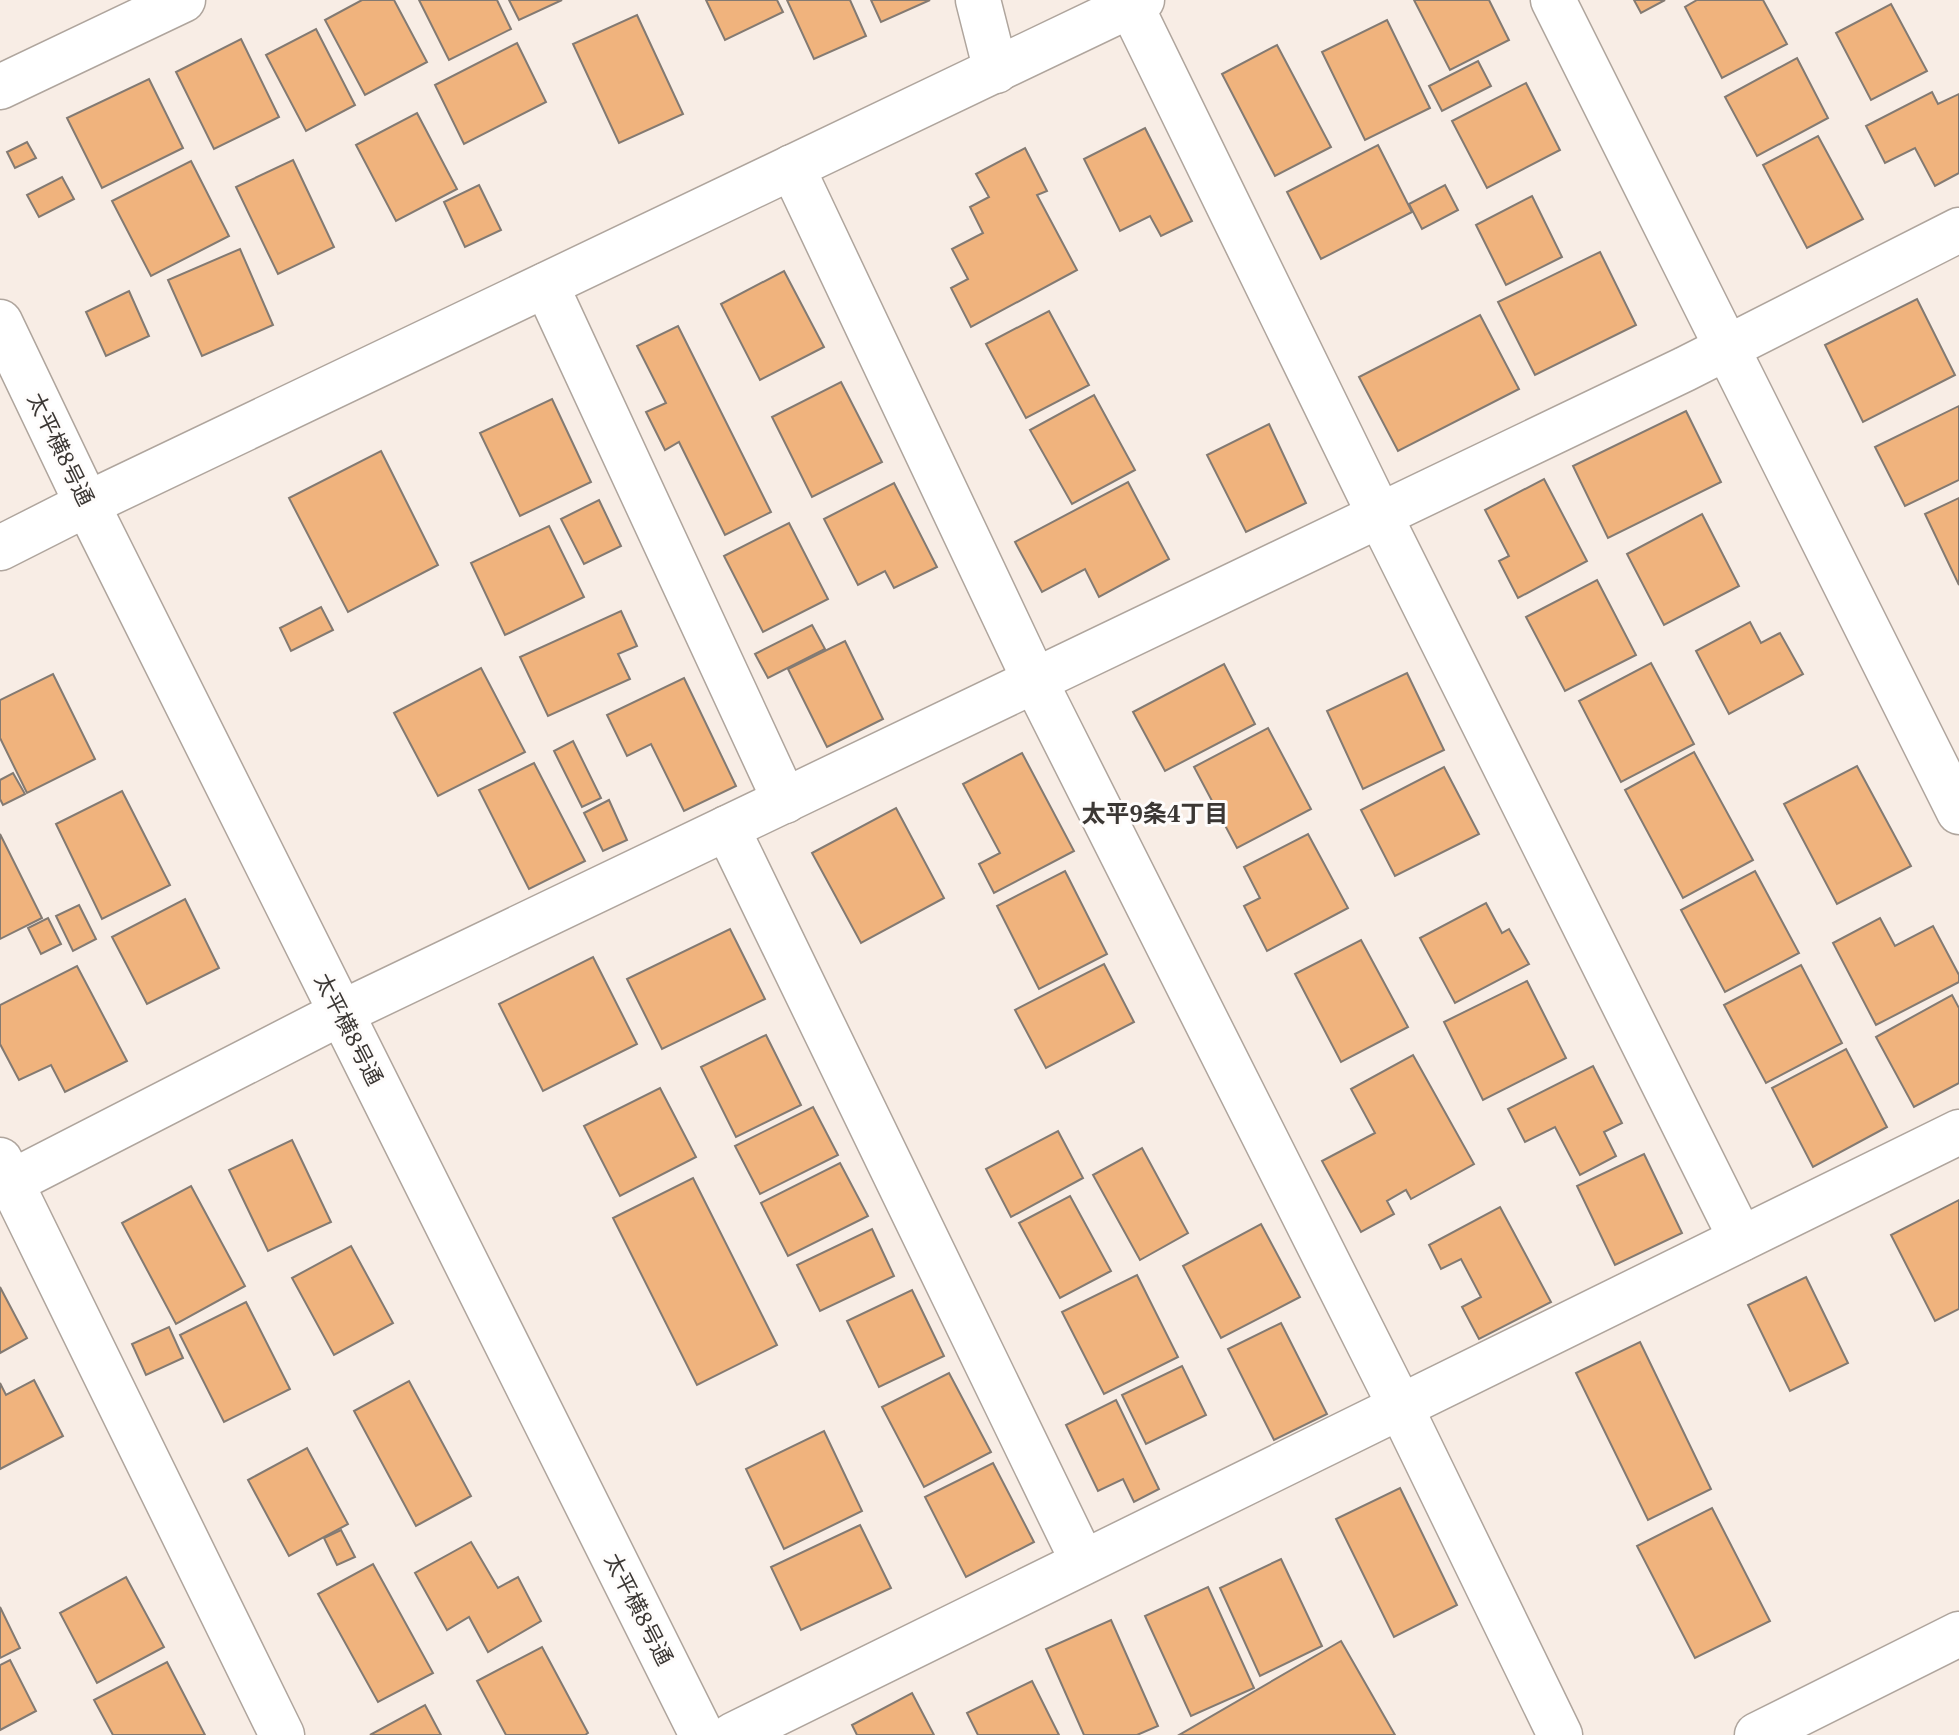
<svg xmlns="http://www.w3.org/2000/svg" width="1959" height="1735" font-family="'Noto Serif','Noto Sans JP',serif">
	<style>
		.building { fill: #f0b37d; stroke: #837a72; stroke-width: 2 }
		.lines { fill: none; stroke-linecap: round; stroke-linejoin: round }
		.street-casing { stroke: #afa59d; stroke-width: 47 }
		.secondary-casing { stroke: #afa59d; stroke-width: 47 }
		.primary-casing { stroke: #afa59d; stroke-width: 47 }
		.street { stroke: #fff; stroke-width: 44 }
		.secondary { stroke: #fff; stroke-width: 44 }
		.primary { stroke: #fff; stroke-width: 44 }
		.labels { text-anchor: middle; stroke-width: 6; stroke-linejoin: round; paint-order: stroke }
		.street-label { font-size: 22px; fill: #3b3734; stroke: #fefcfb }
		.neighbourhood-label { font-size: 24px; font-weight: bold; fill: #3b3734; stroke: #fefcfb }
	</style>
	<rect width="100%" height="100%" fill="#f8ede5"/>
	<g class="building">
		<path d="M362,0H394L427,62L365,95L325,20Z"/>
		<path d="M419,0H497L511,29L449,60Z"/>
		<path d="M509,0H562L519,20Z"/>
		<path d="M706,0H777L783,12L725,40Z"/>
		<path d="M787,0H850L866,36L814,59Z"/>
		<path d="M871,0H930L881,22Z"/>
		<path d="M1414,0H1489L1509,40L1450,70Z"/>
		<path d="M1634,0H1665L1641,13Z"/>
		<path d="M1697,0H1763L1787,44L1722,78L1685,7Z"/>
		<path d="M1891,4L1927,71L1871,100L1836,33Z"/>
		<path d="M637,15L683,114L619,143L573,44Z"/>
		<path d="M1387,20L1430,108L1365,140L1322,52Z"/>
		<path d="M316,29L355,105L306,131L266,55Z"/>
		<path d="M241,39L279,117L214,149L176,72Z"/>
		<path d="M517,43L546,102L464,144L435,85Z"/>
		<path d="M1277,45L1331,147L1275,176L1222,74Z"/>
		<path d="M1797,58L1828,118L1757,156L1725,97Z"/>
		<path d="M1478,61L1491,86L1442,111L1429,86Z"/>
		<path d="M149,79L183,148L102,188L67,118Z"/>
		<path d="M1526,83L1560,150L1487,188L1452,121Z"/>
		<path d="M1932,92L1938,104L1959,94V173L1935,186L1915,148L1885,163L1866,126Z"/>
		<path d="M417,113L457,189L396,221L356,145Z"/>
		<path d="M1145,128L1192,221L1161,236L1150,216L1120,231L1084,159Z"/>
		<path d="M1818,136L1863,219L1807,248L1763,165Z"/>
		<path d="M27,142L36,158L15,168L7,152Z"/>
		<path d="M1378,145L1412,212L1321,259L1287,192Z"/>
		<path d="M1025,148L1047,191L1037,195L1077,270L971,327L951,288L968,279L952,249L983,233L970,207L989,197L976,174Z"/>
		<path d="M293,160L334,247L278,274L236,187Z"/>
		<path d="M191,161L229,236L151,276L112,201Z"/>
		<path d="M62,177L74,199L39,217L27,195Z"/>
		<path d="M479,185L501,230L465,247L444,202Z"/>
		<path d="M1445,185L1458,210L1422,229L1409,204Z"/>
		<path d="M1532,196L1562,257L1506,285L1476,225Z"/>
		<path d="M240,249L273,325L202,356L168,280Z"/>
		<path d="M1600,252L1636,325L1535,375L1498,302Z"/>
		<path d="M784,271L824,347L760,380L721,304Z"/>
		<path d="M129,291L149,336L106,356L86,312Z"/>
		<path d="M1917,299L1955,375L1863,422L1825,345Z"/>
		<path d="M1049,311L1089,385L1026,418L986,344Z"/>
		<path d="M1480,315L1519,389L1398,451L1359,377Z"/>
		<path d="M678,326L771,512L725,535L679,442L665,450L646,412L666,403L637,346Z"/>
		<path d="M841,382L882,462L812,497L772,417Z"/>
		<path d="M1094,395L1135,470L1072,504L1030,430Z"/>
		<path d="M552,399L591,482L520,516L480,433Z"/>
		<path d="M1959,406V480L1905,506L1875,447Z"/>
		<path d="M1686,411L1721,482L1608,538L1573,466Z"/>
		<path d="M1269,424L1306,503L1246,532L1207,455Z"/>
		<path d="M381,451L438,565L348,612L289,498Z"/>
		<path d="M1544,479L1587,561L1518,598L1499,561L1509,556L1485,510Z"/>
		<path d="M1128,482L1169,559L1099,597L1085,569L1042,592L1015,542Z"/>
		<path d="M894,483L937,567L894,588L885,571L858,585L824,519Z"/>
		<path d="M1959,498V585L1925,514Z"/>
		<path d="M599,500L621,546L584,564L561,519Z"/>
		<path d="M1702,514L1739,586L1664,625L1627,554Z"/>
		<path d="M789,523L828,599L763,632L724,556Z"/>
		<path d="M549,526L584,597L505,635L471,563Z"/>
		<path d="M1597,580L1636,655L1565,691L1526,617Z"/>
		<path d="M321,607L333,630L291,651L280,628Z"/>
		<path d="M621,611L637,646L618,654L630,679L548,716L520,657Z"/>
		<path d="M1750,622L1761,643L1780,633L1803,674L1729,714L1696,651Z"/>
		<path d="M812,625L825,649L768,678L755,654Z"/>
		<path d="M845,641L883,719L827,747L788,669Z"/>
		<path d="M1651,663L1694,744L1621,782L1579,701Z"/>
		<path d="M1224,664L1255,724L1165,771L1133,712Z"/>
		<path d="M481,668L525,752L438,796L394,713Z"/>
		<path d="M1407,673L1444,750L1363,789L1327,711Z"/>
		<path d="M53,674L95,759L27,793L0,738V700Z"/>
		<path d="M684,678L736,786L684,811L651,744L627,756L607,715Z"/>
		<path d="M1268,728L1311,809L1237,848L1194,767Z"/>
		<path d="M573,741L601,798L582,807L554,751Z"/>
		<path d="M1694,752L1753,860L1683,898L1625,790Z"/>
		<path d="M1022,753L1074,851L994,893L979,864L1000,853L963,784Z"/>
		<path d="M534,763L585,861L529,889L479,790Z"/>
		<path d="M1857,766L1911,866L1837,904L1784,804Z"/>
		<path d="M1444,767L1479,834L1395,876L1361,810Z"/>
		<path d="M13,773L25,794L3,805L0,799V780Z"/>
		<path d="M122,791L170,885L102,919L56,824Z"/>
		<path d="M609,800L627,840L603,851L584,813Z"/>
		<path d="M896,808L944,898L861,943L812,853Z"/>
		<path d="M0,834L42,918L0,939Z"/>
		<path d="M1308,834L1348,908L1267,951L1244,906L1260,898L1244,867Z"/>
		<path d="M1065,871L1107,954L1039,989L997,906Z"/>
		<path d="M1755,871L1799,953L1725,992L1681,910Z"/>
		<path d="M185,899L219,968L147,1004L112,937Z"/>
		<path d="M1486,903L1502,933L1509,929L1529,964L1455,1003L1420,938Z"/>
		<path d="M79,905L96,939L73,951L56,916Z"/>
		<path d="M48,918L61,944L41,954L28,928Z"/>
		<path d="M1880,918L1895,946L1933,926L1959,975V982L1876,1025L1833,943Z"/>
		<path d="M730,929L765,999L662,1049L627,979Z"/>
		<path d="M1361,940L1408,1027L1341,1062L1295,974Z"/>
		<path d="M593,957L637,1044L543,1091L499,1004Z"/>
		<path d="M1104,964L1134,1022L1046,1068L1015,1010Z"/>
		<path d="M1801,965L1842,1043L1766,1083L1724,1005Z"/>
		<path d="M77,966L127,1061L65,1092L51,1065L19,1080L0,1044V1005Z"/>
		<path d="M1527,981L1566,1058L1483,1100L1444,1022Z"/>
		<path d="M1952,995L1959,1008V1083L1914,1107L1876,1037Z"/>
		<path d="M766,1035L801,1105L736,1137L701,1067Z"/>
		<path d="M1846,1049L1887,1127L1813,1167L1772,1088Z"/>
		<path d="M1413,1055L1474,1164L1411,1199L1406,1190L1387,1201L1394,1214L1361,1232L1322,1161L1375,1133L1351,1089Z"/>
		<path d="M1593,1066L1622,1123L1604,1132L1616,1156L1580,1175L1555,1127L1525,1142L1508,1109Z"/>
		<path d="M660,1088L696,1157L620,1196L584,1126Z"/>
		<path d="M813,1107L838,1155L760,1194L735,1146Z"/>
		<path d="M1058,1131L1083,1178L1011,1217L986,1169Z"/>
		<path d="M292,1140L331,1222L268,1251L229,1170Z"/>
		<path d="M1142,1148L1188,1233L1140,1260L1093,1175Z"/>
		<path d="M1644,1154L1682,1233L1615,1265L1577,1186Z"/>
		<path d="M840,1163L868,1216L788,1256L761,1203Z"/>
		<path d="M693,1178L777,1345L697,1385L613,1218Z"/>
		<path d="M191,1186L245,1286L176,1324L122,1223Z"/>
		<path d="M1070,1196L1111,1271L1060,1298L1019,1223Z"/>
		<path d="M1959,1200V1309L1935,1321L1891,1235Z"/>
		<path d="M1500,1207L1551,1302L1479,1339L1462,1307L1481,1297L1461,1259L1441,1269L1429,1245Z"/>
		<path d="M1261,1224L1300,1297L1221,1338L1183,1266Z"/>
		<path d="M872,1229L894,1276L820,1311L797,1265Z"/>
		<path d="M351,1246L393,1323L334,1355L292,1278Z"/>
		<path d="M1137,1275L1178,1357L1104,1394L1062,1312Z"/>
		<path d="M1806,1277L1848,1363L1790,1391L1748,1305Z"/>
		<path d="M0,1287L27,1338L0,1353Z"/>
		<path d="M912,1290L944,1356L879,1387L847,1321Z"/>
		<path d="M246,1302L290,1389L224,1422L180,1335Z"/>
		<path d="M1281,1323L1327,1414L1274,1440L1228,1349Z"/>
		<path d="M169,1327L183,1358L146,1375L132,1344Z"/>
		<path d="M1640,1342L1711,1489L1648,1520L1576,1373Z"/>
		<path d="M1182,1366L1206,1415L1146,1444L1122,1395Z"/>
		<path d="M949,1373L991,1452L924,1487L882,1407Z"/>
		<path d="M34,1380L63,1436L0,1469V1383L6,1395Z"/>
		<path d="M409,1381L471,1496L416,1526L354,1411Z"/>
		<path d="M1116,1400L1159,1489L1134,1502L1123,1479L1098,1491L1066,1425Z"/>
		<path d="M824,1431L862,1511L784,1549L746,1469Z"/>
		<path d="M307,1448L348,1524L289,1556L248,1480Z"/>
		<path d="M993,1463L1034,1542L966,1577L925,1497Z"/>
		<path d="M1400,1488L1457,1605L1394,1637L1336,1519Z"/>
		<path d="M1712,1508L1770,1621L1695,1658L1637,1546Z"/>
		<path d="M860,1525L891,1588L801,1630L771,1567Z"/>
		<path d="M341,1530L355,1557L337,1565L324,1538Z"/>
		<path d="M471,1542L498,1588L518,1577L541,1621L488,1652L469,1617L447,1630L415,1573Z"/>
		<path d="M1281,1559L1322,1646L1260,1676L1220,1588Z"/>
		<path d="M373,1564L433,1673L378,1702L318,1594Z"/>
		<path d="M126,1577L164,1647L97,1683L60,1613Z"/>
		<path d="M1208,1587L1254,1688L1191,1716L1145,1616Z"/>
		<path d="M0,1607L20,1648L0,1658Z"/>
		<path d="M1111,1620L1158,1726L1137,1735H1084L1046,1649Z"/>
		<path d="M1341,1641L1395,1735H1179Z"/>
		<path d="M542,1647L588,1733L585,1735H506L477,1681Z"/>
		<path d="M10,1660L36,1711L0,1730V1665Z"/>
		<path d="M167,1662L205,1735H113L94,1700Z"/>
		<path d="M1032,1681L1059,1735H978L967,1713Z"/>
		<path d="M912,1693L934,1735H857L852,1725Z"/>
		<path d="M425,1705L441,1735H370Z"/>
	</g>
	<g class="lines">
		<g class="street-casing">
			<g id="street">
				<path d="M978,0L996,71"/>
				<path d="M1553,0L1959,812"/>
				<path d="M1131,6L1380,516L1741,1239"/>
				<path d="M0,87L183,0"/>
				<path d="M792,167L1035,681L1400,1406L1560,1735"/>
				<path d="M546,285L785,801"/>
				<path d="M87,504L1142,0"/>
				<path d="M727,828L1083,1562"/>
				<path d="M0,1160L282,1735"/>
				<path d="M0,1188L341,1013L1685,369L1959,230"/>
				<path d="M733,1735L1959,1132"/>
			</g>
		</g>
		<g class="secondary-casing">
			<g id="secondary">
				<path d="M0,322L87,504L702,1735"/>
				<path d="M0,548L87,504"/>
			</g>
		</g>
		<g class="primary-casing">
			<path id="primary" d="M1757,1735L1959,1634"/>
		</g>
		<use href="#street" class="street"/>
		<use href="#secondary" class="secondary"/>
		<use href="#primary" class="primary"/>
	</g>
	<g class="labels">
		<g class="street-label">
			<text transform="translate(61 449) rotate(64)" y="8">太平横8号通</text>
			<text transform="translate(349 1029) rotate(63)" y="8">太平横8号通</text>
			<text transform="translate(639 1609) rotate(63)" y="8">太平横8号通</text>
		</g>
		<g class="neighbourhood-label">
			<text x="1155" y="822">太平9条4丁目</text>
		</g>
	</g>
</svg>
